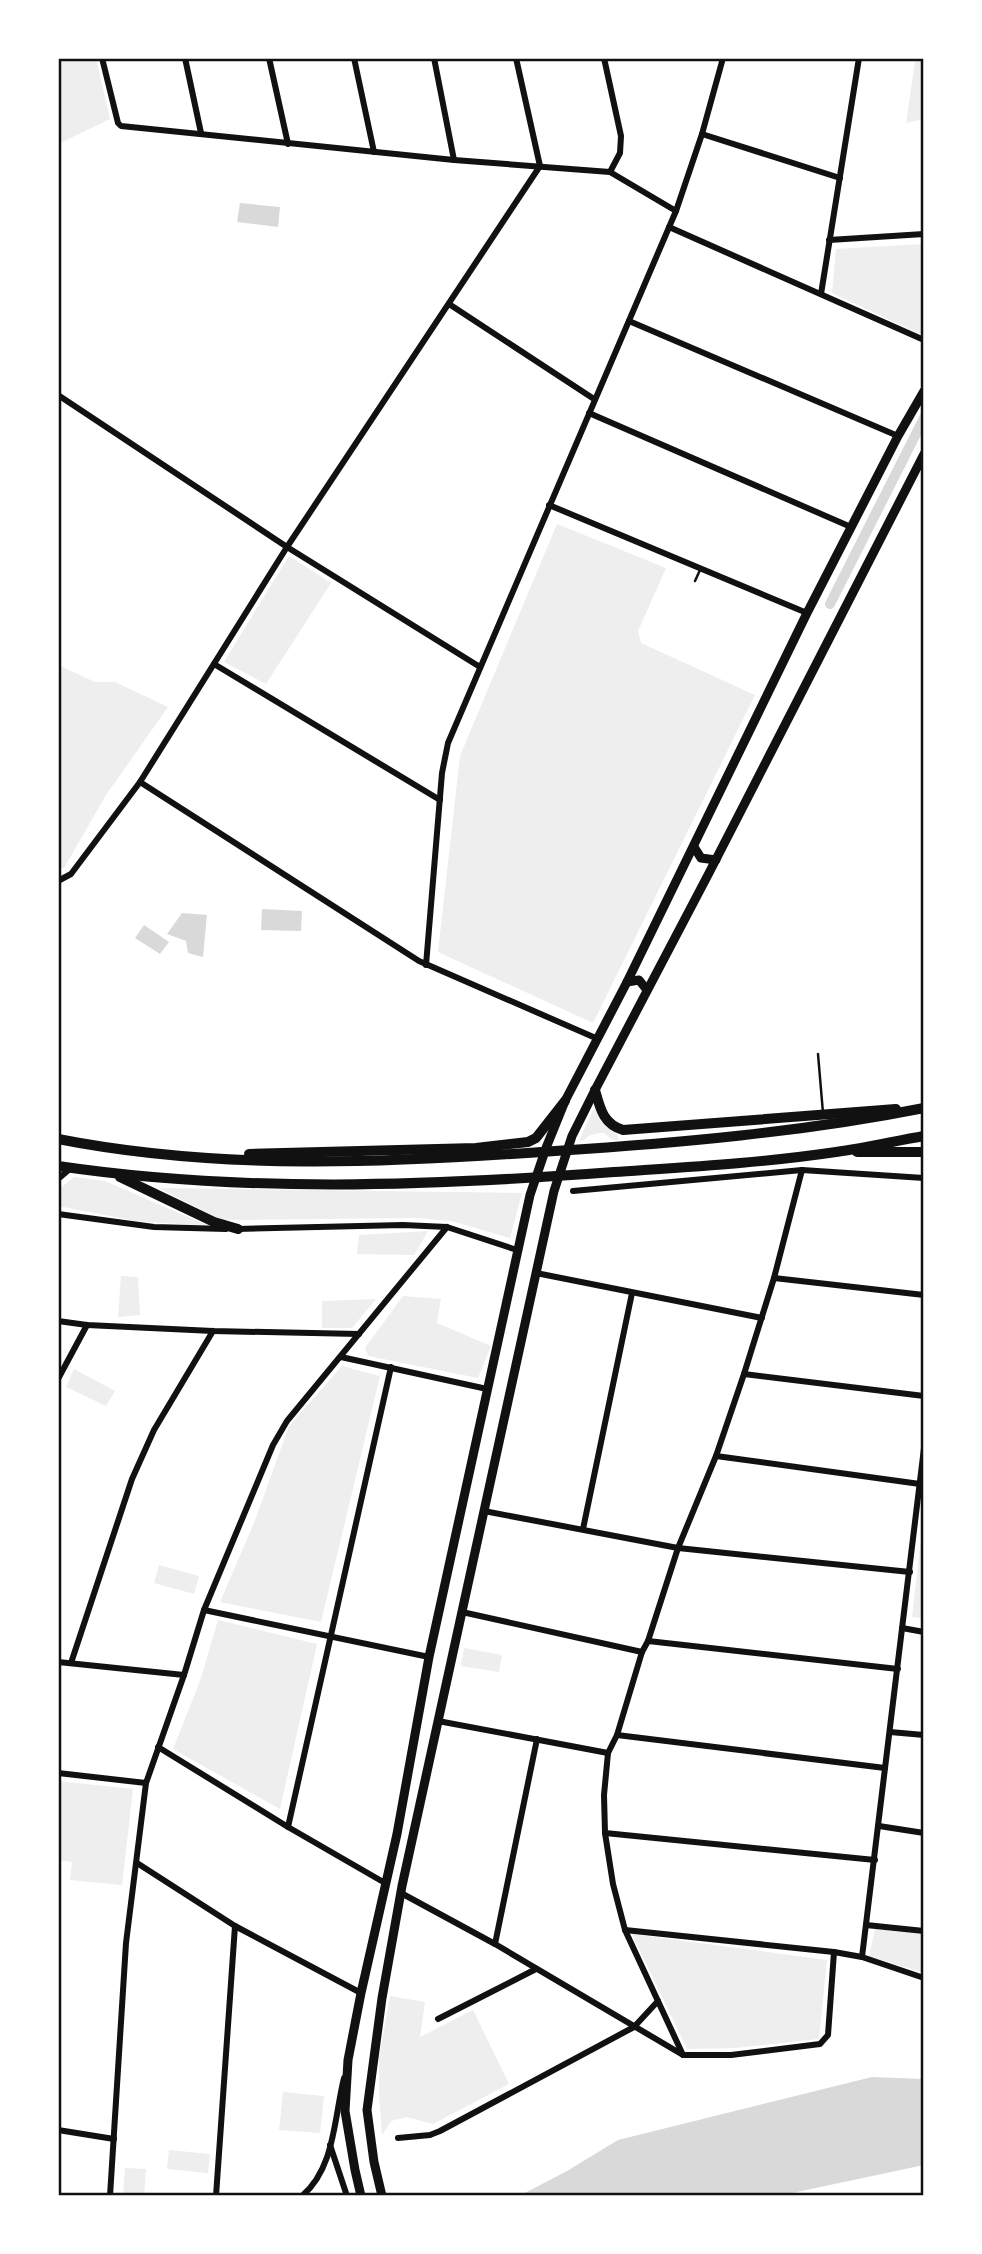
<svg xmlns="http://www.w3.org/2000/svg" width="982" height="2254" font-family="Inter,sans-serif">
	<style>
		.green { fill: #eee }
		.water { fill: #d9d9d9 }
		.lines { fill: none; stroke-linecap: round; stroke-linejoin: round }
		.canal { stroke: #d9d9d9; stroke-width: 10 }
		.service { stroke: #111; stroke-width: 2.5 }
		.minor { stroke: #111; stroke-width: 6 }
		.secondary { stroke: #111; stroke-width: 9 }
		.primary { stroke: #111; stroke-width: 10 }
		.neatline { fill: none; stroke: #111; stroke-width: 2.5 }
	</style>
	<rect width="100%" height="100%" fill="#fff"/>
	<g class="green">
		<path d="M58,58H96L110,119L58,144Z"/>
		<path d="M924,58V119L906,123L915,62Z"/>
		<path d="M924,244V336L832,293L836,249Z"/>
		<path d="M557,524L666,568L638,631L641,643L755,695L593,1023L438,952L460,756Z"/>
		<path d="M289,556L331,583L266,684L224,662Z"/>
		<path d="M58,665L95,682H115L168,707L106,795L64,868L58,869Z"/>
		<path d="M594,1108L600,1120L617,1134L619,1140H612L604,1133C596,1133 589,1134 583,1141L579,1140Z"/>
		<path d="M74,1177L105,1181L209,1226L136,1221L58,1206V1190Z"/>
		<path d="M158,1188L522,1193L510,1238L451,1221L418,1218L222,1220Z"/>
		<path d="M428,1231L414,1255L357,1254L359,1235Z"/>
		<path d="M121,1276L138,1277L140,1315L118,1317Z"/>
		<path d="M403,1296L441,1299L437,1323L491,1346L478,1378L368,1356L365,1348Z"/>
		<path d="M376,1299L352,1328H322V1301Z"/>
		<path d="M342,1366L380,1376L321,1622L220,1602L254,1523L289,1426Z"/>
		<path d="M74,1369L115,1391L106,1406L66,1387Z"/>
		<path d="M924,1513V1618L912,1617Z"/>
		<path d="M159,1565L199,1576L194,1594L154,1583Z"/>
		<path d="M218,1620L317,1644L280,1809L173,1749L200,1681Z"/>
		<path d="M464,1648L502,1655L499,1672L461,1666Z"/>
		<path d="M58,1781L133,1789L122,1885L70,1880L72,1862L58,1860Z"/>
		<path d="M875,1929L924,1934V1973L869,1956Z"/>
		<path d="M632,1934L827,1960L819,2039L735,2048L687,2049Z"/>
		<path d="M390,1996L425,2002L420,2037L473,2010L509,2084L433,2124L407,2117L391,2121L382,2135L379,2097V2057Z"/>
		<path d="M283,2092L324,2096L320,2133L279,2130Z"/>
		<path d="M169,2150L210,2154L208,2173L167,2169Z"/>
		<path d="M125,2168L146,2169L144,2196H123Z"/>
	</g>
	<g class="water">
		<path d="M240,203L280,207L278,227L237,222Z"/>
		<path d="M262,909L302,911L301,931L261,930Z"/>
		<path d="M182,913L207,915L203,957L188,953L186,941L167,934Z"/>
		<path d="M144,925L169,942L160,954L135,938Z"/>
		<path d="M872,2077L924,2079V2165L778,2196H519L567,2171L618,2140Z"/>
	</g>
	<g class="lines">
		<path class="canal" d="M830,604L924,418"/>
		<g class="service">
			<path d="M695,581L700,570"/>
			<path d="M818,1054L823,1113"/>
		</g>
		<g class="minor">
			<path d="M102,58L118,123L121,126L454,160L610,172L676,211"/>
			<path d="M185,58L201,133"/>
			<path d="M269,58L288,144"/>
			<path d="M354,58L374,152"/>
			<path d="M434,58L454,160"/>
			<path d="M604,58L621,136L620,153L610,172"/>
			<path d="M702,134L840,178"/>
			<path d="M669,227L924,340"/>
			<path d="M829,240L924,234"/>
			<path d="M821,294L859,58"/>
			<path d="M449,304L594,399"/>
			<path d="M629,321L898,436"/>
			<path d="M58,395L287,547L480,667"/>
			<path d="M589,413L851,527"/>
			<path d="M549,505L807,613"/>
			<path d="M214,664L440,800"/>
			<path d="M140,782L419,961L598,1039"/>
			<path d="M58,881L71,874L140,782L287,547L540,166L516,58"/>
			<path d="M426,965L442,773L448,743L676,211L702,134L723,58"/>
			<path d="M58,1179L71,1168"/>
			<path d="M573,1191L802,1170L924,1178"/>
			<path d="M58,1214L154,1227L226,1229"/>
			<path d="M237,1229L403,1225L447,1227L517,1250"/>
			<path d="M536,1273L762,1318"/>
			<path d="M774,1278L924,1295"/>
			<path d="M58,1321L87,1325L213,1331L359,1334"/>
			<path d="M341,1357L487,1389"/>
			<path d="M744,1374L924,1396"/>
			<path d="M58,1379L87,1325"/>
			<path d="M716,1456L920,1484"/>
			<path d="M484,1511L678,1548L910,1572"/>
			<path d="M583,1529L632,1293"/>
			<path d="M204,1610L429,1657"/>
			<path d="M462,1612L642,1652"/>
			<path d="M902,1628L924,1632"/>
			<path d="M648,1641L898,1669"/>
			<path d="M58,1662L184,1675"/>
			<path d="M71,1663L132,1479L154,1430L213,1331"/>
			<path d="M438,1721L608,1753"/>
			<path d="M890,1732L924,1735"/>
			<path d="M617,1735L885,1768"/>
			<path d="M158,1747L288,1827L385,1883"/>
			<path d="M58,1773L146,1783"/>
			<path d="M879,1826L924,1833"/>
			<path d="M288,1827L391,1367"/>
			<path d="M605,1833L875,1860"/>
			<path d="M137,1863L235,1926L361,1993"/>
			<path d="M401,1893L495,1944L683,2055H731L820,2044L828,2035L834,1952"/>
			<path d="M866,1925L924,1931"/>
			<path d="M625,1930L834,1952L862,1957L924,1978"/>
			<path d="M495,1944L537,1739"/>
			<path d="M862,1957L924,1448"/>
			<path d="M438,2019L536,1969"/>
			<path d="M683,2055L625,1930L613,1884L605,1833L604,1795L608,1753L617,1735L642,1652L648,1641L678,1548L716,1456L744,1374L774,1278L802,1170"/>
			<path d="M58,2130L114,2139"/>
			<path d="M398,2138L430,2135L440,2131L634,2027L658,2001"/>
			<path d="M330,2145L347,2196"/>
			<path d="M110,2196L126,1943L146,1783L184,1675L204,1610L273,1445L287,1421L447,1227"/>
			<path d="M216,2196L235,1926"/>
			<path d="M302,2196C335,2168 334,2118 344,2078"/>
		</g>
		<g class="secondary">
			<path d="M694,847L701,858L716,860"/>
			<path d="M627,982L639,980L647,990"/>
			<path d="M361,2196L355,2170L345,2111L348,2060L361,1993L397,1834L429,1657L530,1195L546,1148L565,1101L627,982L807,613L898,436L924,391"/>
			<path d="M382,2196L374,2162L367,2110L382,1998L402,1886L554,1191L572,1136L595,1090L709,873L924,454"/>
		</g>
		<g class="primary">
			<path d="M595,1090C600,1108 603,1124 623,1130L896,1109"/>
			<path d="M58,1139C221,1171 390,1163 555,1151C679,1143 803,1132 924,1108"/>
			<path d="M857,1152H924"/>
			<path d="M249,1154L476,1148L528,1142L536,1138L565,1101"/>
			<path d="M58,1166C241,1193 429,1186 614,1172C687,1167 762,1163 836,1152C865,1148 895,1141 924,1136"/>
			<path d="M120,1177L214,1222L238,1229"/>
		</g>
	</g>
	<rect width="982" height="2254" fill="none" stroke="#ffffff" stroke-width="119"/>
	<rect x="60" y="60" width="862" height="2134" class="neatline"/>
</svg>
